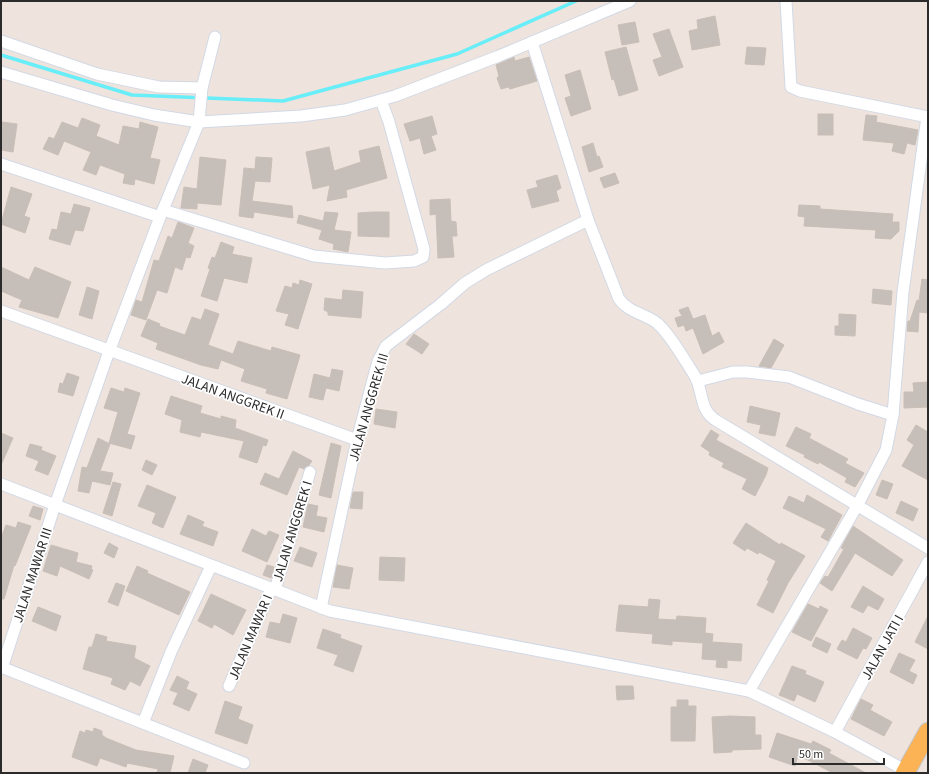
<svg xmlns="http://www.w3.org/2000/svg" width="929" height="774" font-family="'Source Sans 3',sans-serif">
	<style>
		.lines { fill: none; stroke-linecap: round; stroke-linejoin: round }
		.stream { stroke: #68eef8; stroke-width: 3.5 }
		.building { fill: #c6beb8; stroke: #cabfb6 }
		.minor-casing { stroke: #d2d9e5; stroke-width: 13 }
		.primary-casing { stroke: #c4c4c4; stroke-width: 20 }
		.minor { stroke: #fff; stroke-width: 11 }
		.primary { stroke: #fbb355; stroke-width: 18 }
		.labels { text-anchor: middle; stroke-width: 3.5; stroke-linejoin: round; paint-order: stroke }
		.street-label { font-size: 14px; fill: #2b2b2b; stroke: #fff }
	</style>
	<rect width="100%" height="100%" fill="#eee3dd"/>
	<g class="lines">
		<path class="stream" d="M1,55L132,95L283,101L457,54L576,1"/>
	</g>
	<g class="building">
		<path d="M715,16L720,45L692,50L689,31L698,29L697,20Z"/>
		<path d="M635,22L639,42L622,45L618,25Z"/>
		<path d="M669,29L683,67L659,76L653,60L662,57L653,34Z"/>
		<path d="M626,47L638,90L619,96L614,79L612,80L605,52Z"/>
		<path d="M747,47L766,48L764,65L745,64Z"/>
		<path d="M514,57L515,61L529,57L537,81L510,89L508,87L501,89L497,78L499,76L496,65Z"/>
		<path d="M580,70L591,109L571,116L565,98L571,96L565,75Z"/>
		<rect x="818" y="114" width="15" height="21"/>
		<path d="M866,115L877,116L876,122L918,130L915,145L907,143L904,154L892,151L894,143L863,140Z"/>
		<path d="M432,116L437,134L431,136L436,150L424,154L420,138L410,141L404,124Z"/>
		<path d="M82,118L100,125L96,136L119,145L123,126L139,129L140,122L158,127L150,158L160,160L154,184L135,179L134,185L123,183L125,174L100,165L96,175L83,170L91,152L64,141L58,155L43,149L49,137L54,139L62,122L78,128Z"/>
		<path d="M2,122L17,124L13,152L1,150Z"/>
		<path d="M593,143L597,157L599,156L603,167L589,172L582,147Z"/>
		<path d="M379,146L387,178L346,190L347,197L327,201L330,185L313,189L306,152L329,147L334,171L361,162L359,151Z"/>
		<path d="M200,157L226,160L221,205L197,203V209L181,208L184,187L197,189Z"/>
		<path d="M256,157L272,158L270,182L255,181L252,201L292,206L293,218L254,212L253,218L239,216L244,168L255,169Z"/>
		<path d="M615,173L619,183L604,188L600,178Z"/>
		<path d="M557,175L561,188L556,191L559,201L532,208L527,190L538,187L536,181Z"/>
		<path d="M11,187L32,194L24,216L30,218L25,233L1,224Z"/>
		<path d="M450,199L451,221L456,222L457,236H452L454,257L438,258L436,214L430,215V200Z"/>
		<path d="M74,204L90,208L83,231L75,230L70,245L49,239L52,229L57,230L61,212L71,214Z"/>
		<path d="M799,205L820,206V209L893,214L892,222H899V231L891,239L875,238L876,230L804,226L805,217L798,216Z"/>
		<path d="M325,212L338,213L334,230L351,232L348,252L333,249L334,244L319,239L322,230L297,223L299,215L323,221Z"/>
		<path d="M373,212H389V237L358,236V213Z"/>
		<path d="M178,222L194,228L188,243L194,246L190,258L186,257L182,270L175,267L167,293L157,290L146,320L131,315L136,300L142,302L154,260L159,261L168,236L172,238Z"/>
		<path d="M221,242L234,247L232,254L252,258L247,283L224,278L217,301L201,296L210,269L208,268L212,257L215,258Z"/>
		<path d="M1,267L29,280L35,267L71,282L58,318L19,307L22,300L1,291Z"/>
		<path d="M922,279L928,280V313L919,312L918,332L907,331L908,321H910L917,300L919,301Z"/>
		<path d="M300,280L312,284L298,329L285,325L289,314L276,311L285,286L292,288L293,283L299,285Z"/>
		<path d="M87,287L99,291L92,319L79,315Z"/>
		<path d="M873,289L892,291L891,305L872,303Z"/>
		<path d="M343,290L363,292L361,318L328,315V312L324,310L325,298L342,300Z"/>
		<path d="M688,307L693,319L705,315L712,336L719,332L724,342L703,354L693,328L686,331L684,325L678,327L675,318L682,316L679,310Z"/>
		<path d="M205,309L219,314L208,345L233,354L238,341L271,351L272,347L300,355L287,399L266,393L267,389L241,381L245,369L221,360L218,369L201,365L156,349L158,343L141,336L148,319L160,324L159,326L185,335L192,317L201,320Z"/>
		<path d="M839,314L856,315L855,336L835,335V326H839Z"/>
		<path d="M414,334L429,344L422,354L406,344Z"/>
		<path d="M774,339L784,345L771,368L759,366Z"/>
		<path d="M332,369L343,371L339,391L326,388L323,400L309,397L314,374L330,378Z"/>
		<path d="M67,373L79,377L73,396L58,392L60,383L63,384Z"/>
		<path d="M928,382V407L904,408V392H914L913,383Z"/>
		<path d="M111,388L124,392L125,388L140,393L127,434L135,436L131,449L109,443L118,412L104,408Z"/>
		<path d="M171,396L202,406L200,413L221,419V416L236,420L235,428L268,440L266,446L263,445L257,463L239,457L244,441L201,432L200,437L180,432L182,420L165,414Z"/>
		<path d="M750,406L780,413L775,436L759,433L761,425L747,422Z"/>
		<path d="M376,409L397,412L395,428L374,424Z"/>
		<path d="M916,425L928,432V480L902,466L914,445L907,440Z"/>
		<path d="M796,427L811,434L809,438L848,459L845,463L864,473L855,487L845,482L847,478L819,462L818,464L804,457L805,455L786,446Z"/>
		<path d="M711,430L719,435L716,440L768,468L766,475L755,496L742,489L747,479L722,467L724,463L709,455L710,452L701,446Z"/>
		<path d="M1,433L13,438L1,465Z"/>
		<path d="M98,438L110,444L100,471L113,473L110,485L92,481L89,493L78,491L82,467L87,468Z"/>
		<path d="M331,443L341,446L331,498L319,495Z"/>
		<path d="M30,444L42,447L41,450L56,456L48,475L35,470L39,461L26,456Z"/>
		<path d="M293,451L312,461L309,465L304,469L299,467L287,495L260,484L265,473L279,479Z"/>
		<path d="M146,460L157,465L152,475L142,470Z"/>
		<path d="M882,480L893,484L887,499L876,495Z"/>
		<path d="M113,482L121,484L112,516L103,513Z"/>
		<path d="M147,485L176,497L163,528L152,523L156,513L138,506Z"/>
		<path d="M353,492H363L362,509L350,508Z"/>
		<path d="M807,495L842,515L828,541L821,537L826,529L783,508L789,496L804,503Z"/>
		<path d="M901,501L918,509L913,521L896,513Z"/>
		<path d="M308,504L318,506L316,516L327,518L324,532L303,527Z"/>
		<path d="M33,506L43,509L40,520L29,516Z"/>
		<path d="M188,515L204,522L202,526L218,532L213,546L180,534Z"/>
		<path d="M18,522L31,526L15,566L14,565L4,599H1V538L6,525L16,528Z"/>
		<path d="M746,523L780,545L781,543L805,556L788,583L773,613L757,605L769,581L767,580L776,561L759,552L758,554L747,548L745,551L733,543Z"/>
		<path d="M853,526L903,560L892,576L855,553L832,591L820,583L825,576L828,577L844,549L841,548Z"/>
		<path d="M252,529L266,536L269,531L279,535L267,562L242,551Z"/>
		<path d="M109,543L118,548L114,558L104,553Z"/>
		<path d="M51,545L78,553L76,562L92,566L91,569L93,570L89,579L60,566L57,576L43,571Z"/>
		<path d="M300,547L317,553L312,567L294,561Z"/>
		<path d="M380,557L405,558L404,581L379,580Z"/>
		<path d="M267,565L274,567L271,578L263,575Z"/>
		<path d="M337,565L353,568L349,589L333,587Z"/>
		<path d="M137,566L148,571L147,573L190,592L179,615L126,591Z"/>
		<path d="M116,583L125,586L118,606L108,602Z"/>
		<path d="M863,586L884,599L878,610L868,605L863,613L851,607Z"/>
		<path d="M211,594L246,610L233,635L214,624L212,628L198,621Z"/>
		<path d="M649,599L660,600L658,619L676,620L677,616L706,618L705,633L713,634L712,642L742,644L741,661L727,660V668L716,667L717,660L702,659L703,643L672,641V645L652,643L653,634L616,631L619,605L648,607Z"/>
		<path d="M808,604L819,609L820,606L828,610L811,641L792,632Z"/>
		<path d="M38,607L61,616L56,631L32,621Z"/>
		<path d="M283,614L297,618L290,643L266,637L270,622L280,624Z"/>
		<path d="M928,616V649L915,642Z"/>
		<path d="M853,628L872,638L866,649L863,648L857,659L837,649L842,640L846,642Z"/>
		<path d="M323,629L341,635L340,638L362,646L353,672L334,665L338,655L317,648Z"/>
		<path d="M96,634L107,637L106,641L136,646L134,658L150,666L140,686L130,681L125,690L111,684L113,678L83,669L89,647H92Z"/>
		<path d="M816,637L831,644L827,653L812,646Z"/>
		<path d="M899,653L915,660L909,671L917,675L913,684L890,672Z"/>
		<path d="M792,666L806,671L805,674L824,682L815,702L797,694L794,701L779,695Z"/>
		<path d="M177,676L189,682L186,689L197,694L189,711L173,704L178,693L170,690Z"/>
		<path d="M616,686H633L634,699L617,700Z"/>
		<path d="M861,699L873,705L870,710L892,722L884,736L851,719Z"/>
		<path d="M677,700H688V706H696L695,741H671V707H677Z"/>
		<path d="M225,701L242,707L238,719L253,725L247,744L215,733Z"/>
		<path d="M730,716L755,717V735H761V749L732,750V752L714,753L712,717Z"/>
		<path d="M94,728L102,731V735L106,738L136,750L174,756L170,773H157L158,769L127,763L126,767L100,758L97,766L72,757L80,731L85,733L86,730L93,732Z"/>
		<path d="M777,733L811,744L813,741L831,750L829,753L866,773H833L798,755L795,766L769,757Z"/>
		<path d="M193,759L208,765L205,773H188Z"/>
	</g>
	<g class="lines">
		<g class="minor-casing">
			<g id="minor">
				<path d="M786,1L791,87L800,91L928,117"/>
				<path d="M1,41L97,74L159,87L202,88"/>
				<path d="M532,42L588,220L619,299C629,313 644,313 657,323C670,334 684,359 693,373C705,390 697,409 717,421L928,548"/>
				<path d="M1,72L112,105L154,115L199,122L301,116L345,110L395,96L499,56L630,1"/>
				<path d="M1,164L160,217"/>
				<path d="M163,210L314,256L385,263L414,261L423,257L424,249L389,122L381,100"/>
				<path d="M1,311L357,440"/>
				<path d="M698,381L733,372H747L789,377L858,404L893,415"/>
				<path d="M1,484L330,611L749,691L835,732L910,773"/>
				<path d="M275,590L310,472"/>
				<path d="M321,608L357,440L378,361L386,346L441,304L465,283L486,270L588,220"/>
				<path d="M1,667L244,763"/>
				<path d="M2,668L55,505L107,357L160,217L199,122L202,88L215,37"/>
				<path d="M229,686L271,589"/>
				<path d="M749,691L857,506L886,450L893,415L903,292L927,117"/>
				<path d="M143,723L171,652L211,566"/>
				<path d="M835,732L928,562"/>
			</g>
		</g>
		<g class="primary-casing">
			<path id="primary" d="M905,773L928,732"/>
		</g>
		<use href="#minor" class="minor"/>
		<use href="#primary" class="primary"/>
	</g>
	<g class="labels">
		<g class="street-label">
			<text transform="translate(233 396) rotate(20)" y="5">JALAN ANGGREK II</text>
			<text transform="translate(368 407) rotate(-74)" y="5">JALAN ANGGREK III</text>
			<text transform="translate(292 531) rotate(-73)" y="5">JALAN ANGGREK I</text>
			<text transform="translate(32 575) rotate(-72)" y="5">JALAN MAWAR III</text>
			<text transform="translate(250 637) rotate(-67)" y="5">JALAN MAWAR I</text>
			<text transform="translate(882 647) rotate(-61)" y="5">JALAN JATI I</text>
		</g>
	</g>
	<rect width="929" height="774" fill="none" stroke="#2b2b2b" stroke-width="4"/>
	<path d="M793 758v6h91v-6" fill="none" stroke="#2b2b2b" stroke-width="2"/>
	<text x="799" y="758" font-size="12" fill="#2b2b2b" stroke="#ffffff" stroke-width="3" paint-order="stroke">50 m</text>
</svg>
